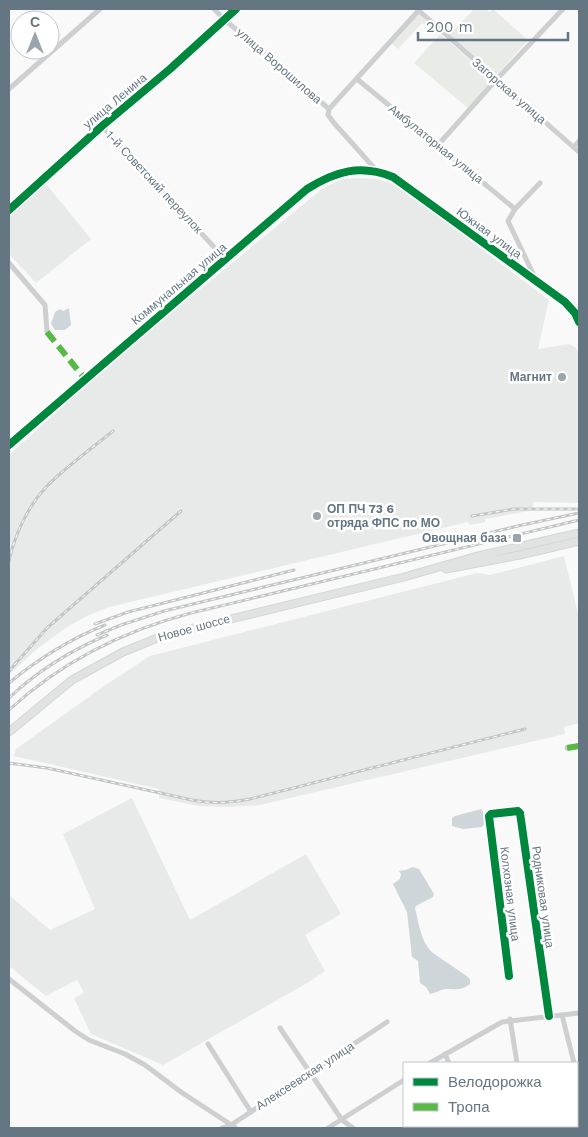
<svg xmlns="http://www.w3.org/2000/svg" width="588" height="1137" font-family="'Work Sans',sans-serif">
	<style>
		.built { fill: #e8e9e9 }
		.green { fill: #e8ebe6 }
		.water { fill: #ced6d9 }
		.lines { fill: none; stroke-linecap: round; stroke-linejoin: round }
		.major-casing { stroke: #d5d6d7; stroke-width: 9 }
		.minor { stroke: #cecfd0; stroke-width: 5 }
		.major { stroke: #e1e2e2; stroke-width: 7 }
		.rail-casing { stroke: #c3c5c6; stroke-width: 3 }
		.rail { stroke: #fff; stroke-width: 1; stroke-dasharray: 4; stroke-linecap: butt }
		.quiet { stroke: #58b947; stroke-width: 6; stroke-dasharray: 12 6; stroke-linecap: butt }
		.cycleway-casing { stroke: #fff; stroke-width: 11 }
		.cycleway { stroke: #00873e; stroke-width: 8 }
		.poi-dot { fill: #99a4ac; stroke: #fff; stroke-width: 2 }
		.labels { text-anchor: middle; stroke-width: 5; stroke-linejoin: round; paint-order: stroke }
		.street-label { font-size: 12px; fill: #657683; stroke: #fff }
		.poi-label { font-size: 12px; font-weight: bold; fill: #657683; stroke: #fff; text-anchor: end }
	</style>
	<rect width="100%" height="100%" fill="#f9f9f9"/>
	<g class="built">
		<path d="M360,178L376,179L391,183L402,189L549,300L538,349L569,344L575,347L579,354V503L533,502L534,510L485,519V522L470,525L468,522L109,607L89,615L67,627L37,649L10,674L9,673V455L113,361L322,189L333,183L345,179Z"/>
		<path d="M46,184L91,239L36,283L9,254V217Z"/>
		<path d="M564,556L579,618V723L564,727L565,734L260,805L229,807L199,806L159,798V789L14,756L16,749L104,686L150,656L477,573L490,575Z"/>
		<path d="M132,798L190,920L306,854L341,914L305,935L325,971L309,982L163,1065L91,1034L74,998L84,993L77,980L46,996L9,966V895L50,930L95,909L63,834Z"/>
	</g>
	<g class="green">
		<path d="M474,9H485L490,12L493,9L528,40L495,77L449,35Z"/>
		<path d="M418,13L438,32L436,35L422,23L398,49L391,43Z"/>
		<path d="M440,34L493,80L468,108L414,63Z"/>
	</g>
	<g class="water">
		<path d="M69,308L71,325L65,330H55L51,324L55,312L60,309L63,311Z"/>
		<path d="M481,809L483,812L484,824L482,827L463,829L452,826V818L455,816Z"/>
		<path d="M413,867L419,869L434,894L433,897L416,906L415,908C419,923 421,943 433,953L468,977L470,980V984C461,991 456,989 446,989C441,989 436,993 430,994L426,987L420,983L418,961L412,957L407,912L393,884L400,879L401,874L399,871L406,870Z"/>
	</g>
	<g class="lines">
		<g class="major-casing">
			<g id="major">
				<path d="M446,569L520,555L579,541"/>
				<path d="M9,732L72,680L123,652L165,635L404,577L474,557L579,533"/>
			</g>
		</g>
		<g class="minor">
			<path d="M214,9L225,20L329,109L328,115L334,123L377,171"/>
			<path d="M417,9L579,152"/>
			<path d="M357,79L515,209"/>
			<path d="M9,89L100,9"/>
			<path d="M329,109L420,9"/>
			<path d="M102,126L226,260"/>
			<path d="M438,145L496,80L563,9"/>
			<path d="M574,147L579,141"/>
			<path d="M9,210L102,126L170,69L236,9"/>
			<path d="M9,263L45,305L47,332"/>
			<path d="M536,280L508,221L515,209L540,183"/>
			<path d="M9,445L307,189C336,171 360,164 393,177L565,302L575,313L579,322"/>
			<path d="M567,748L579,746"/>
			<path d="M509,976L489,816L491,814L518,811L520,813L549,1016"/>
			<path d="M9,979L75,1031L89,1040L125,1054L145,1065L181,1092L236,1128"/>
			<path d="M562,1015L574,1063"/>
			<path d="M510,1019L517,1063"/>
			<path d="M280,1028L342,1120L353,1128"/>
			<path d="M208,1044L251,1112"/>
			<path d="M445,1054L449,1063"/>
			<path d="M430,1063L502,1022L579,1013"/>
			<path d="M577,1073L579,1083"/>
			<path d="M459,1126L460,1128"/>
			<path d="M527,1126L528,1128"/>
			<path d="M222,1128L231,1125L387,1022"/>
			<path d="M328,1128L404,1080"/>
		</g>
		<use href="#major" class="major"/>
		<g class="rail-casing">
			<g id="rail">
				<path d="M472,516L514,509H577"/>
				<path d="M9,561C15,534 28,506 47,486C67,466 91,449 113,431"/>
				<path d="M95,624L128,612L294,570"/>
				<path d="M97,635L121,625L164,611L522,525L579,513"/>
				<path d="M9,671L47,628L181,511"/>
				<path d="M9,683C38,659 70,639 105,625"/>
				<path d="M9,698C36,672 72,650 107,635"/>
				<path d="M9,710C61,662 123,631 191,613L579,520"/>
				<path d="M9,763L47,768L192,800C212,804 230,803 250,799L525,729"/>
			</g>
		</g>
		<use href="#rail" class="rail"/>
		<g class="quiet">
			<path d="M47,332L85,379"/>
			<path d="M567,748L579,746"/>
		</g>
		<g class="cycleway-casing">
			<g id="cycleway">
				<path d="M9,210L102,126L170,69L236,9"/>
				<path d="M9,445L307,189C336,171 360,164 393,177L565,302L575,313L579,322"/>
				<path d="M509,976L489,816L491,814L518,811L520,813L549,1016"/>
			</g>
		</g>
		<use href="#cycleway" class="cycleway"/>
	</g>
	<g class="poi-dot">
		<circle cx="562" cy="377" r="5"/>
		<circle cx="317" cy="516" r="5"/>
		<rect x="512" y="533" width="10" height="10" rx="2.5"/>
	</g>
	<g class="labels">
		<g class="street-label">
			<text transform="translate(279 66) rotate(41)" y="4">улица Ворошилова</text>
			<text transform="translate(509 91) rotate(41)" y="4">Загорская улица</text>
			<text transform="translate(115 101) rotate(-40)" y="4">улица Ленина</text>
			<text transform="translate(436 144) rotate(39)" y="4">Амбулаторная улица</text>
			<text transform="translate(154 182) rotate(47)" y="4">1-й Советский переулок</text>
			<text transform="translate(489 233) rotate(36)" y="4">Южная улица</text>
			<text transform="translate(179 284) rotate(-40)" y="4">Коммунальная улица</text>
			<text transform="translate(194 628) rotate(-15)" y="4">Новое шоссе</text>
			<text transform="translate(510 894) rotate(83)" y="4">Колхозная улица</text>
			<text transform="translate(543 897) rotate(82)" y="4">Родниковая улица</text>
			<text transform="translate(305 1076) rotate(-33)" y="4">Алексеевская улица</text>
		</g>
		<g class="poi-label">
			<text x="552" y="381">Магнит</text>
			<text x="327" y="513" text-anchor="start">ОП ПЧ 73 6<tspan x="327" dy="14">отряда ФПС по МО</tspan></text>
			<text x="507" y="542">Овощная база</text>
		</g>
	</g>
	<rect width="588" height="1137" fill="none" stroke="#657683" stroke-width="20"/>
	<rect x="403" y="1062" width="175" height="65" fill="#ffffff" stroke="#c1c8cd"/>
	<rect x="413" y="1078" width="25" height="8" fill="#00873e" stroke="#c1c8cd"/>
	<text x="448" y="1087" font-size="15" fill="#657683">Велодорожка</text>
	<rect x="413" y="1103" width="25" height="8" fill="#58b947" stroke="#c1c8cd"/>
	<text x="448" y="1112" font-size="15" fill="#657683">Тропа</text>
	<g transform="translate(35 35)"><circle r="24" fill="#ffffff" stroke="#c1c8cd"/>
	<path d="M0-4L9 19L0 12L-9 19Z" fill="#99a4ac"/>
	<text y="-8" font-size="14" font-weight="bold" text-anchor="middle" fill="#657683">С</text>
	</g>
	<path d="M418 32v8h150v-8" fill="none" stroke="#657683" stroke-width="2.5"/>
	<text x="426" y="32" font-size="15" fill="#657683" stroke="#ffffff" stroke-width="4" paint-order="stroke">200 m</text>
</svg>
